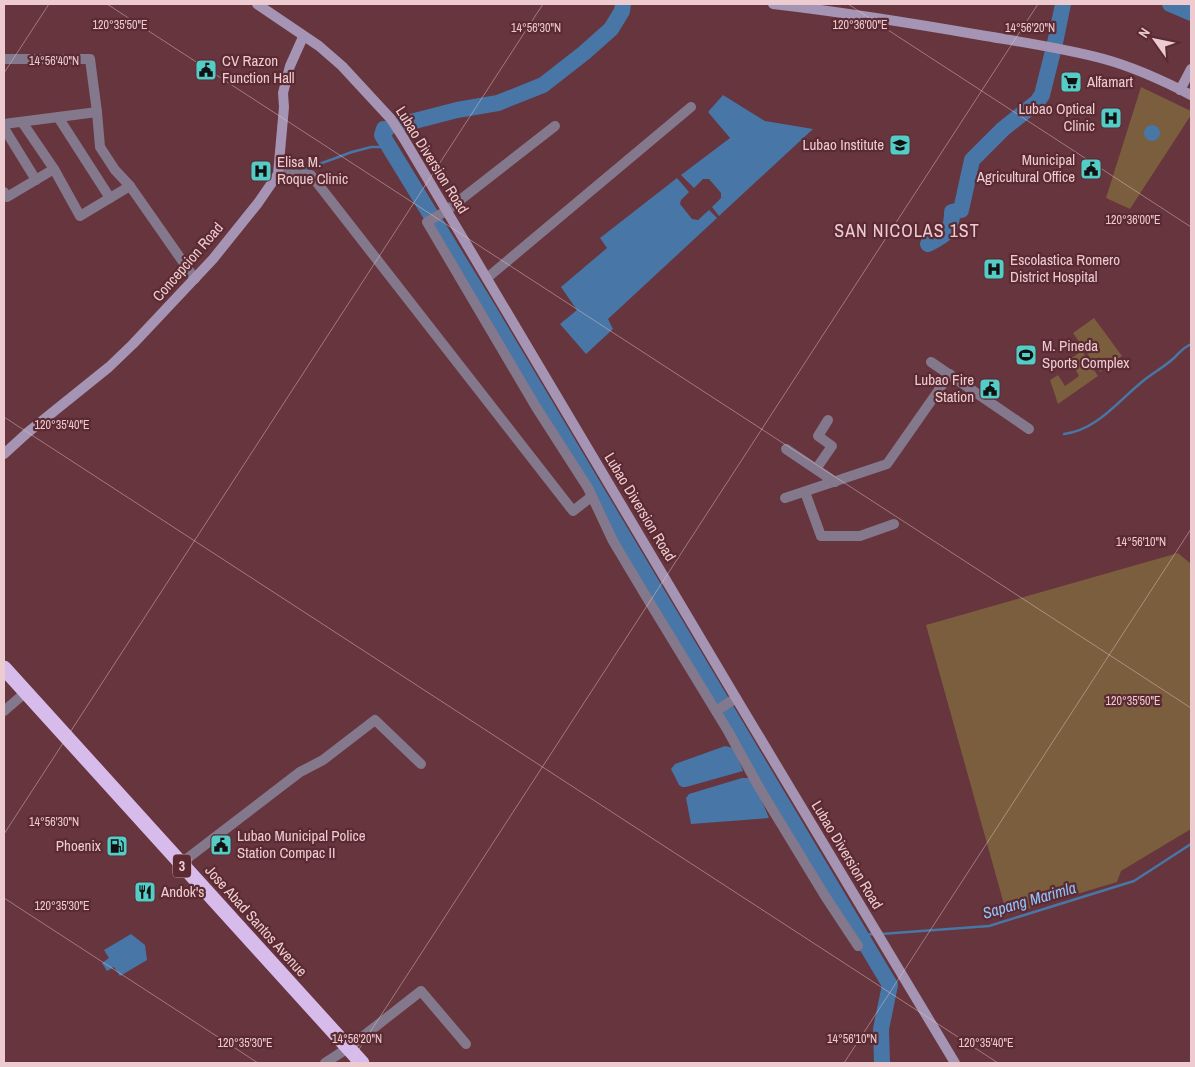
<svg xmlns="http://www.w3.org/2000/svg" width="1195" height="1067" font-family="'Archivo Narrow',sans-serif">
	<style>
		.green { fill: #7a5e3d }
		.water { fill: #4876a6 }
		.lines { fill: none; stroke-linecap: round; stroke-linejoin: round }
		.stream { stroke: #4876a6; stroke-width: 2.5 }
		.river { stroke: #4876a6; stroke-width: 16 }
		.street { stroke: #84788c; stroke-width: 10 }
		.secondary { stroke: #a594b3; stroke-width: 10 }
		.highway { stroke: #d7bbeb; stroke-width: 15 }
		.ticks { fill: none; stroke: #ecccd0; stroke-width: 1; stroke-opacity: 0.45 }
		.labels { text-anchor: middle; stroke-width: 4.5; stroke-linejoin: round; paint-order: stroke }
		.shield { fill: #5b2a32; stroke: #c09ba1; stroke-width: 1 }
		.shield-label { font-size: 14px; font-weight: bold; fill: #ecccd0 }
		.poi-label { font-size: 15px; fill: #ecccd0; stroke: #5b2a32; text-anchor: start }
		.street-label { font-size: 15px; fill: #ecccd0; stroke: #5b2a32 }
		.water-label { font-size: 16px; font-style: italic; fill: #8fc3fb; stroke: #5b2a32 }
		.quarter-label { font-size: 18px; letter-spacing: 1px; fill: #ecccd0; stroke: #5b2a32 }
		.ticks-label { font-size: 12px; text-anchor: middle; fill: #ecccd0; stroke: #5b2a32; stroke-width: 4.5; stroke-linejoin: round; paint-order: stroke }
	</style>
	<rect width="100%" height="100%" fill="#66353d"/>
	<g class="green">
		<path d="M1141,87L1191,111V115L1130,209L1106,198Z"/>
		<path d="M1094,318L1122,356L1100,372L1073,333Z"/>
		<path d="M1082,351L1098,376L1058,404L1050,380L1058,375L1065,386L1079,376L1070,359Z"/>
		<path d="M1178,553L1191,564V829L1121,871L1117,882L1007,915L926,625Z"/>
	</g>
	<g class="water">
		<path d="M723,95L765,121L813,129L719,216L712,207L721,198V193L709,179H703L694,188L681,175L730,138L708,112Z"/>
		<circle cx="1152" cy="133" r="8"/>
		<path d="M677,178L689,192L681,200L680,204L692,219L698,220L709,210L717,218L608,319L613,329L586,354L560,324L577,310L561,287L607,248L600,238Z"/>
		<path d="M725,746L734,748L743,771L686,787H682L679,785L671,769L675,764Z"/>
		<path d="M742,778H749L753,780L769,818L691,824L686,798L689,794Z"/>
		<path d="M131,934L145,945L147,960L120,976L114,967L107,971L102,963L109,958L104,950Z"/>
	</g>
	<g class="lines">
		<g class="stream">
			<path d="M303,170L352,152L371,147H390"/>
			<path d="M1064,434C1097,430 1118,401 1143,381C1153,373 1164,367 1174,358C1181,351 1181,349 1191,344"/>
			<path d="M881,934L989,926L1134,881L1191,844"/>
			<path d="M859,935L875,934"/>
		</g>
		<g class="river">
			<path d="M1170,4L1191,13"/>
			<path d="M403,124L457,110L498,103L543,85L584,53L611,29L622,11L623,4"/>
			<path d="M387,129H384L382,135L488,309L890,985L881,1029L882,1063"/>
			<path d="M928,244C945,235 952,233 952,212L961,210L972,160L1003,129L1037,102L1042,95L1055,43L1063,4"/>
		</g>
		<g class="street">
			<path d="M4,59H90L97,112L100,147L115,170L130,186L195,279"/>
			<path d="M58,117L110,198"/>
			<path d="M22,122L54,169L80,216L130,186"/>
			<path d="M4,124L97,112"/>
			<path d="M555,126L446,211L427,222L536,407L588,488L613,541L647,598L728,731L760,789L825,896L858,946"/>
			<path d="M4,128L36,180"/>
			<path d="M278,174L311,175L573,511L591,497"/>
			<path d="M4,192L7,197L54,169"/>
			<path d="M487,278L691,107"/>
			<path d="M931,362L1029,429"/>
			<path d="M786,449L835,482"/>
			<path d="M816,469L832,446L818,436L828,420"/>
			<path d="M805,492L821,536H860L894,524"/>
			<path d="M785,498L887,464L950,374"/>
			<path d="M4,711L26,692"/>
			<path d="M716,711L736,698"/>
			<path d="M180,864L300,772L323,760L375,720L421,764"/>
			<path d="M325,1063L348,1048L421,991L466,1044"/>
		</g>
		<g class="secondary">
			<path d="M257,4L319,46L342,66L391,119L404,139L736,698L955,1063"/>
			<path d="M773,4C842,12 911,23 980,35C1021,42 1063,48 1104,59C1133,67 1164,81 1191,95"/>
			<path d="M1180,90L1191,69"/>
			<path d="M4,454L27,433L109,367L133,344L213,259L258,203L278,174L284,107L283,93L290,66L303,37"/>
		</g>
		<path class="highway" d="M4,668L362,1063"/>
	</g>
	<path class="ticks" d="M107,4L1191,708M848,4L1191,227M4,73L49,4M4,417L998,1063M4,834L543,4M4,898L258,1063M350,1063L1038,4M844,1063L1191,529"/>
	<defs>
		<g id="civic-square" transform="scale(1.125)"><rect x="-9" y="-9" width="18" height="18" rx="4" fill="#54cdc7" stroke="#5b2a32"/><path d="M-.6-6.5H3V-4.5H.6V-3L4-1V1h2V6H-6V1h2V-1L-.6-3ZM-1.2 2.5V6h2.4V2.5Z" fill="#111"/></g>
		<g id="supermarket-square" transform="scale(1.125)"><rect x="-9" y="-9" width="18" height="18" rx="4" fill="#54cdc7" stroke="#5b2a32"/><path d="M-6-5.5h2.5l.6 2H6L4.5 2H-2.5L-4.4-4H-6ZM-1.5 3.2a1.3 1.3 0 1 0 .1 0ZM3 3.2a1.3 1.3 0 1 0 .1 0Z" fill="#111"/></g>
		<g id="hospital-square" transform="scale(1.125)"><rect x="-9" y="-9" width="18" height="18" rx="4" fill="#54cdc7" stroke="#5b2a32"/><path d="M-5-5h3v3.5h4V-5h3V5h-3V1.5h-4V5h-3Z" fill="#111"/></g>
		<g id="school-square" transform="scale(1.125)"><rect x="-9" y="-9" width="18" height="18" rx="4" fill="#54cdc7" stroke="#5b2a32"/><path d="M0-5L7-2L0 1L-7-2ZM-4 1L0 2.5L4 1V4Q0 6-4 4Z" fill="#111"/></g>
		<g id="stadium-square" transform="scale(1.125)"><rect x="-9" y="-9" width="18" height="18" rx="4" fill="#54cdc7" stroke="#5b2a32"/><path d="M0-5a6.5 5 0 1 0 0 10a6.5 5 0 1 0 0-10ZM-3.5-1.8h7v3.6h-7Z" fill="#111"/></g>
		<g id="fuel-square" transform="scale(1.125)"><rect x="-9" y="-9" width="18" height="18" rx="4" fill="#54cdc7" stroke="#5b2a32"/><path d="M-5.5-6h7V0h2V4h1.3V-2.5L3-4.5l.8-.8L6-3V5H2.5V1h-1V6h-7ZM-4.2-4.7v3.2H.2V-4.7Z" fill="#111"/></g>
		<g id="restaurant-square" transform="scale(1.125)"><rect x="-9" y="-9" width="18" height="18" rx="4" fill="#54cdc7" stroke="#5b2a32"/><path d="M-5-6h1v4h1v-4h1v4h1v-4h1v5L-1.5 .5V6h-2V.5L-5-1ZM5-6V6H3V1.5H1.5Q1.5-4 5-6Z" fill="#111"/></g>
	</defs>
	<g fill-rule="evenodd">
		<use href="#civic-square" x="206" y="70"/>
		<use href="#supermarket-square" x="1071" y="82"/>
		<use href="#hospital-square" x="1111" y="118"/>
		<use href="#school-square" x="900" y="145"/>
		<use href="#civic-square" x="1091" y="169"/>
		<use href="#hospital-square" x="261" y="171"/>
		<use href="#hospital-square" x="994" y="269"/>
		<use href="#stadium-square" x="1026" y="355"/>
		<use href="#civic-square" x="990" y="389"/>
		<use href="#civic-square" x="221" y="845"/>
		<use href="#fuel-square" x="117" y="846"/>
		<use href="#restaurant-square" x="145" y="892"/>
	</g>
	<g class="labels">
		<rect class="shield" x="173" y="854.5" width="18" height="23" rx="4"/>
		<g class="shield-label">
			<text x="182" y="871">3</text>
		</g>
		<g class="poi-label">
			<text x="222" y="66">CV Razon<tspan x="222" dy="17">Function Hall</tspan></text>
			<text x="1087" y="87">Alfamart</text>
			<text x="1095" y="114" text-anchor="end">Lubao Optical<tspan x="1095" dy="17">Clinic</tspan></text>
			<text x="884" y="150" text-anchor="end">Lubao Institute</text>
			<text x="1075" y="165" text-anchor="end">Municipal<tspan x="1075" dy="17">Agricultural Office</tspan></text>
			<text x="277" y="167">Elisa M.<tspan x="277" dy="17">Roque Clinic</tspan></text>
			<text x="1010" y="265">Escolastica Romero<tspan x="1010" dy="17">District Hospital</tspan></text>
			<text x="1042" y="351">M. Pineda<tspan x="1042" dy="17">Sports Complex</tspan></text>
			<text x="974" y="385" text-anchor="end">Lubao Fire<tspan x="974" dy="17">Station</tspan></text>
			<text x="237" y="841">Lubao Municipal Police<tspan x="237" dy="17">Station Compac II</tspan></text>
			<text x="101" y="851" text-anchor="end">Phoenix</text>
			<text x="161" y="897">Andok's</text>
		</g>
		<g class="street-label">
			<text transform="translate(432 160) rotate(58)" y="5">Lubao Diversion Road</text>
			<text transform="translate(188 262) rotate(-49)" y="5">Concepcion Road</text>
			<text transform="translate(640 507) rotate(59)" y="5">Lubao Diversion Road</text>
			<text transform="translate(847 855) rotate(59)" y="5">Lubao Diversion Road</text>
			<text transform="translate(256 921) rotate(48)" y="5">Jose Abad Santos Avenue</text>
		</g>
		<g class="water-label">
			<text transform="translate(1029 900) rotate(-16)" y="6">Sapang Marimla</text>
		</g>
		<g class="quarter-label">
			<text x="907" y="237">SAN NICOLAS 1ST</text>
		</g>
	</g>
	<g class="ticks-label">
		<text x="120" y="29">120°35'50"E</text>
		<text x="860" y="29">120°36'00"E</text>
		<text x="536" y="32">14°56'30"N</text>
		<text x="1030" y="32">14°56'20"N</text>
		<text x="54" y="65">14°56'40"N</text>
		<text x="1133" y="224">120°36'00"E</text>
		<text x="62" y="429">120°35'40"E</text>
		<text x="1141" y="546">14°56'10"N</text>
		<text x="1133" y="705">120°35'50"E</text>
		<text x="54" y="826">14°56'30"N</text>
		<text x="62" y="910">120°35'30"E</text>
		<text x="357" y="1043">14°56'20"N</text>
		<text x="852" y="1043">14°56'10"N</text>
		<text x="245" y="1047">120°35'30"E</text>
		<text x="986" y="1047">120°35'40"E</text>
	</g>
	<rect width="1195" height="1067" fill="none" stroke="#ecccd0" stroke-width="10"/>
	<g transform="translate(1155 40) rotate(303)" stroke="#5b2a32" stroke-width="4" paint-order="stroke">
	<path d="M0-4L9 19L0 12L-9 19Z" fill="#ecccd0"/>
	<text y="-8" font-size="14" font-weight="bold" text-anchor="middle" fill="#ecccd0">N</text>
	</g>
</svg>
